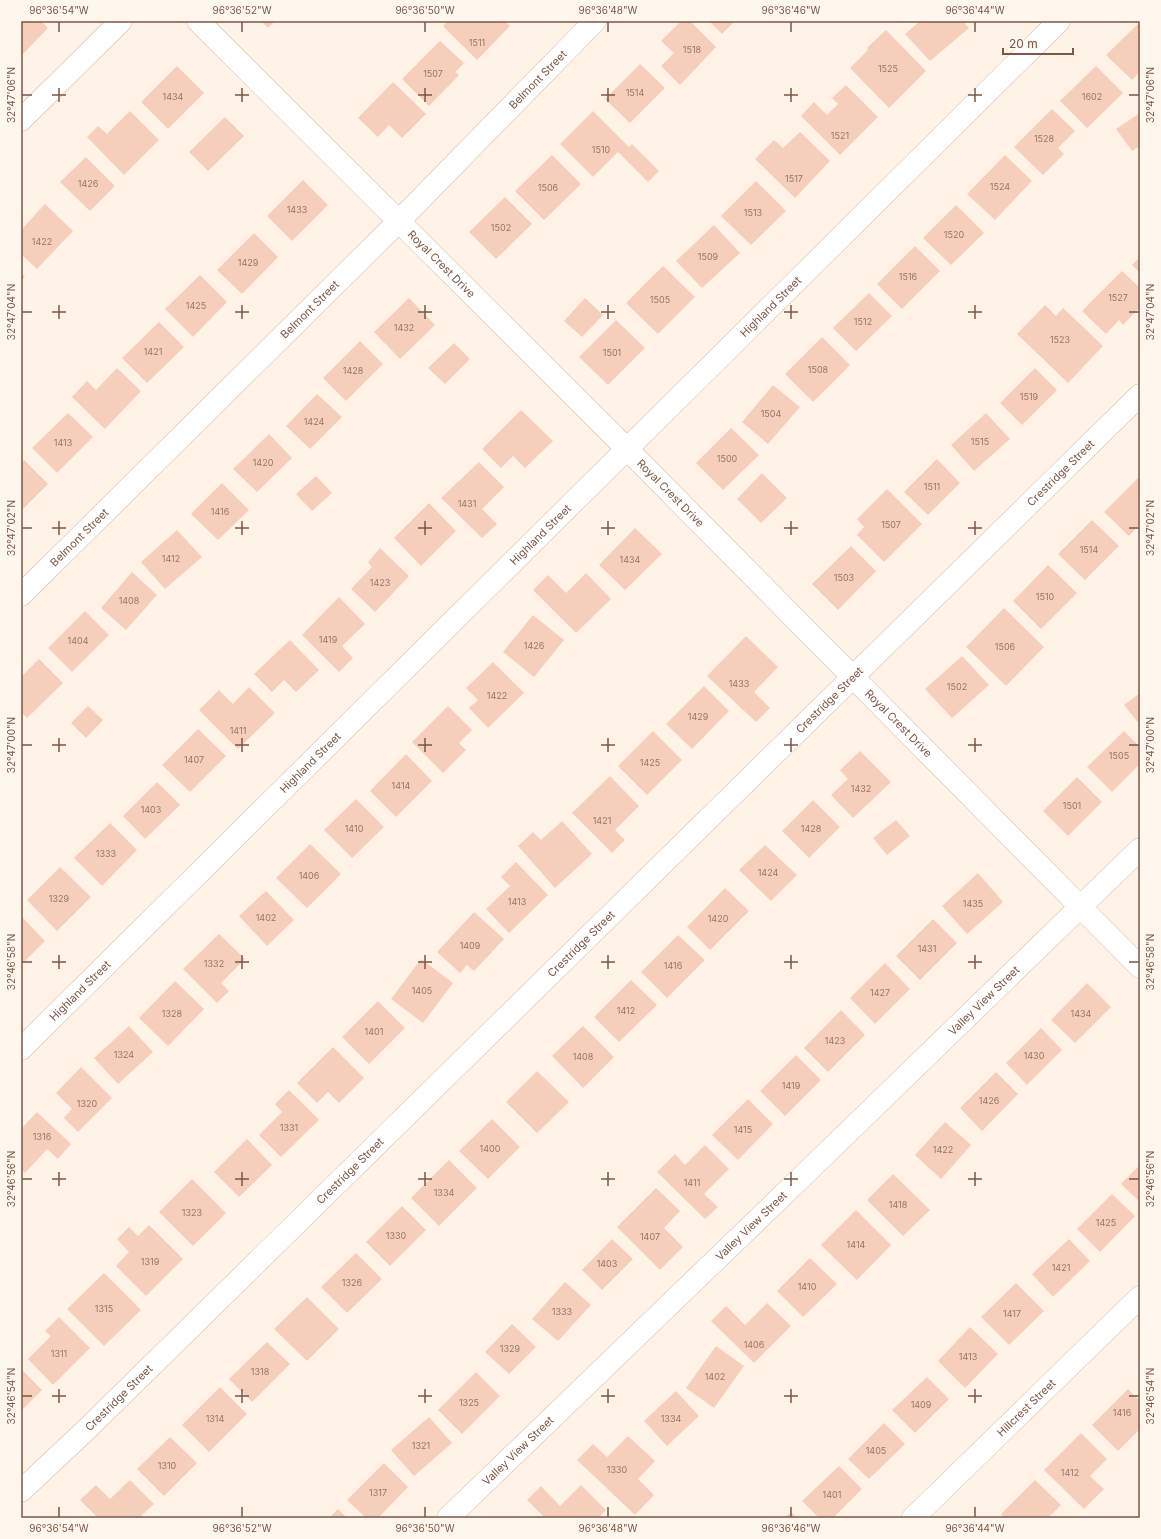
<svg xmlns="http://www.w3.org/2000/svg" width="1161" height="1539" font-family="Inter,sans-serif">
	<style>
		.building { fill: #f5cfbb }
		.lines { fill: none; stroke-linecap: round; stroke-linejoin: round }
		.minor-casing { stroke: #d3bcad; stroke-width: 23 }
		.minor { stroke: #fff; stroke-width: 22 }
		.ticks { fill: none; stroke: #795748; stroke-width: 1.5 }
		.labels { text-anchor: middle; stroke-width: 3; stroke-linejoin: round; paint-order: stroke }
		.number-label { font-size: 9px; fill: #987565 }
		.street-label { font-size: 11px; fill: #795748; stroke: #fff7ed }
		.neatline { fill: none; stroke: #795748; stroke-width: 1.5 }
		.ticks-label { font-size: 10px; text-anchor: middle; fill: #795748 }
	</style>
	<rect width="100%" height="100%" fill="#fef3e6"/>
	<g class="building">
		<path d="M21,21H41L48,28L21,56Z"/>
		<path d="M261,21H275L268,28Z"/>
		<path d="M448,21H505L510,26L477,60L443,26Z"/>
		<path d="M681,21H690L716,47L680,85L661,66L674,53L661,41Z"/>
		<path d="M709,21H735L722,34Z"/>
		<path d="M920,21H963L969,28L930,61L905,34Z"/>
		<path d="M1140,22V72L1132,80L1106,55Z"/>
		<path d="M886,30L926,71L889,108L850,68L868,50L867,48Z"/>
		<path d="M440,41L464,63L455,72L459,75L429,106L402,79Z"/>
		<path d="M640,64L665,88L630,123L605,99Z"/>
		<path d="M177,66L204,93L168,129L141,102Z"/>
		<path d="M1096,66L1123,93L1087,128L1060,101Z"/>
		<path d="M393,82L426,114L402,138L389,125L378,137L358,118Z"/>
		<path d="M846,85L878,117L840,155L801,116L814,102L827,115L838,104L832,98Z"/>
		<path d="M1052,109L1075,131L1058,148L1064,154L1043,175L1014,147Z"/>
		<path d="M130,111L159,140L124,175L87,137L98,126L107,134Z"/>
		<path d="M593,111L629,147L632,144L659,171L648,182L618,152L593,177L560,144Z"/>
		<path d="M1140,113V146L1132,151L1116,129Z"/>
		<path d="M225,117L244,136L208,171L189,152Z"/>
		<path d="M800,132L830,161L795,198L755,159L774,140L783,148Z"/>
		<path d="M552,155L581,184L544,220L515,191Z"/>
		<path d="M1005,155L1032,181L995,220L967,194Z"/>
		<path d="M86,157L115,186L90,211L60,182Z"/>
		<path d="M303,180L328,205L292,241L267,216Z"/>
		<path d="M756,181L786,211L751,245L721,216Z"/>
		<path d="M505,197L532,224L496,259L469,232Z"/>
		<path d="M45,204L73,231L37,269L21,254V230Z"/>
		<path d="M956,205L984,233L951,265L923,238Z"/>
		<path d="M714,225L740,253L702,288L676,261Z"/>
		<path d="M254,233L278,257L242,294L217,270Z"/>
		<path d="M915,246L940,271L902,309L877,284Z"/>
		<path d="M1140,257V273L1132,265Z"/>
		<path d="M663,266L695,297L658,334L626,303Z"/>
		<path d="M1122,271L1140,288V307L1123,325L1119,320L1106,334L1082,311Z"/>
		<path d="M21,272L25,277L21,280Z"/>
		<path d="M200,275L227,302L193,337L165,309Z"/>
		<path d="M869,293L892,316L856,351L833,328Z"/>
		<path d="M409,298L435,325L400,359L374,332Z"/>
		<path d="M585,298L603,315L582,337L564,321Z"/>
		<path d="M1045,305L1056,316L1063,308L1103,346L1068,383L1017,334Z"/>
		<path d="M616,320L645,348L608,385L579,357Z"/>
		<path d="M159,322L184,347L147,383L122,358Z"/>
		<path d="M822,337L850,365L813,402L785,374Z"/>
		<path d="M360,341L383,364L346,401L323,378Z"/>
		<path d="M454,343L470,359L445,384L428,368Z"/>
		<path d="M117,368L141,391L105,429L72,397L87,381L96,390Z"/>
		<path d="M1035,368L1057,390L1022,425L1000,403Z"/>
		<path d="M773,385L800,407L768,444L742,422Z"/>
		<path d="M317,394L342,417L310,449L286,426Z"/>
		<path d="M521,410L553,441L525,468L513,456L501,468L482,449Z"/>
		<path d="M68,413L93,437L57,473L32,448Z"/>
		<path d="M986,413L1010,439L974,471L951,445Z"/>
		<path d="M731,428L759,455L723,490L696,463Z"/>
		<path d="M269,434L292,458L257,492L233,469Z"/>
		<path d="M937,459L960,483L928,515L904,492Z"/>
		<path d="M24,460L48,484L21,511V463Z"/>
		<path d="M479,462L504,487L482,509L497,524L482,538L441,498Z"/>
		<path d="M762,473L787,498L761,523L737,499Z"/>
		<path d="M316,476L332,493L312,511L296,494Z"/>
		<path d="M1140,476V524L1129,536L1104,512Z"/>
		<path d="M222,483L249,510L218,540L191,514Z"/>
		<path d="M887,489L922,524L884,562L857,535L864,527L857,519Z"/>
		<path d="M429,503L456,531L421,566L394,538Z"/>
		<path d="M1092,520L1119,546L1085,580L1058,554Z"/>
		<path d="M635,528L662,554L625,590L599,565Z"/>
		<path d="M177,530L202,557L165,589L141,562Z"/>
		<path d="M851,546L876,571L838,610L812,584Z"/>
		<path d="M380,548L409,576L375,612L351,589L372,567L368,562Z"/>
		<path d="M1048,565L1077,593L1041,629L1013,601Z"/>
		<path d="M132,572L157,595L126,630L101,608Z"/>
		<path d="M586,573L611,599L576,633L533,590L548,575L566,593Z"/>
		<path d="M339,597L365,624L342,646L353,658L339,672L302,635Z"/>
		<path d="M1004,608L1044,647L1006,686L966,647Z"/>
		<path d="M85,611L109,635L72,672L48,648Z"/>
		<path d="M533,615L564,640L534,677L503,652Z"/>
		<path d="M746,636L778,667L754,692L770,708L756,722L707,676Z"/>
		<path d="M290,640L319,670L296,692L284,680L272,692L254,674Z"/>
		<path d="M962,656L989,685L952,718L925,689Z"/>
		<path d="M39,659L63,683L27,718L21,712V677Z"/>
		<path d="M493,662L524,693L488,728L469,708L478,700L466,688Z"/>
		<path d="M704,686L729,711L692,749L666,724Z"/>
		<path d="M249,687L275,713L238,749L199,710L219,690L233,704Z"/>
		<path d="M1140,693V725L1124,705Z"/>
		<path d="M88,706L103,720L86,738L71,723Z"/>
		<path d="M448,706L472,730L459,743L466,750L443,773L412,742Z"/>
		<path d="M198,729L226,756L190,792L162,765Z"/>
		<path d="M653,731L682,760L647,795L618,766Z"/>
		<path d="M1124,731L1140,747V764L1112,792L1087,767Z"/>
		<path d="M860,751L891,782L853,818L831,795L848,779L840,770Z"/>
		<path d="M406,754L432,781L396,817L370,791Z"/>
		<path d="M610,776L639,806L615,830L625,840L612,853L572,813Z"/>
		<path d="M1077,777L1102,802L1068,836L1043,811Z"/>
		<path d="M157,782L180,805L145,839L123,816Z"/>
		<path d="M356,799L384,827L352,858L324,830Z"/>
		<path d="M813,800L840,827L809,858L782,831Z"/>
		<path d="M896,820L910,836L887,855L873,838Z"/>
		<path d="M562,821L592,854L555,888L518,846L533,832L541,840Z"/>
		<path d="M110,823L137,850L102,886L74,858Z"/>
		<path d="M310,844L341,874L307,908L276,878Z"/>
		<path d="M765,845L797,875L771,901L739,870Z"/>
		<path d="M516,862L548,895L509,933L486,909L510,886L501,877Z"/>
		<path d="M60,867L91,897L57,931L27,900Z"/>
		<path d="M978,873L1003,902L967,934L942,906Z"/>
		<path d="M725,888L749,911L710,950L687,927Z"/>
		<path d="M266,891L294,920L267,946L239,916Z"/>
		<path d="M474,912L504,939L474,971L467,965L460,973L437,952Z"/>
		<path d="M21,916L45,941L21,965Z"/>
		<path d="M933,919L957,943L920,980L896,956Z"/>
		<path d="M219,934L245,959L221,983L229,991L217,1003L183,969Z"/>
		<path d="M678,935L705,960L667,998L641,972Z"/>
		<path d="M421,959L453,983L423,1023L391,999Z"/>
		<path d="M885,963L910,989L875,1024L850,998Z"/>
		<path d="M631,980L657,1005L619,1042L594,1017Z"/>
		<path d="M175,981L204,1009L168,1046L139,1018Z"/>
		<path d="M1087,983L1111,1007L1075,1043L1051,1020Z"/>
		<path d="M378,1001L405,1028L369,1064L342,1037Z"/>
		<path d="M841,1010L865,1035L828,1072L804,1048Z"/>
		<path d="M129,1026L153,1052L118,1084L94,1058Z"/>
		<path d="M583,1026L614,1057L583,1088L552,1056Z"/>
		<path d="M1041,1028L1062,1050L1027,1085L1006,1063Z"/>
		<path d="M333,1047L364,1078L339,1103L328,1092L317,1103L297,1083Z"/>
		<path d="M796,1055L821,1080L785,1116L760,1091Z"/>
		<path d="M81,1067L112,1098L78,1132L64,1118L72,1109L56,1093Z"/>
		<path d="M537,1071L569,1102L537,1133L506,1102Z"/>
		<path d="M996,1072L1018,1094L982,1131L960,1108Z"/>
		<path d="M289,1090L319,1120L281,1157L259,1135L282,1112L275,1104Z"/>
		<path d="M748,1099L773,1124L738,1160L712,1135Z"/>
		<path d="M37,1112L71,1144L58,1159L47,1149L25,1173L21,1169V1129Z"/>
		<path d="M492,1119L520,1147L488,1179L459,1151Z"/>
		<path d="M945,1122L971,1145L941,1179L915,1155Z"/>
		<path d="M247,1139L272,1165L239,1197L214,1172Z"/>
		<path d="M705,1145L729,1169L704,1194L718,1207L705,1219L657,1172L675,1154L685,1165Z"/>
		<path d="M449,1160L477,1188L439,1226L411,1198Z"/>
		<path d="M1140,1165V1202L1121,1184Z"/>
		<path d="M893,1174L930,1210L903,1236L867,1200Z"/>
		<path d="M192,1179L226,1213L193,1246L159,1212Z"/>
		<path d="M656,1188L680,1211L664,1228L683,1247L660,1270L617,1227Z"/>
		<path d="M1112,1194L1135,1216L1100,1252L1077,1229Z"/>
		<path d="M402,1206L426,1230L390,1266L366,1242Z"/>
		<path d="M856,1210L891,1245L857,1280L821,1245Z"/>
		<path d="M149,1225L183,1259L146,1296L116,1266L129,1252L117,1239L129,1227L138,1236Z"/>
		<path d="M612,1239L633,1259L602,1290L582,1270Z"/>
		<path d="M1069,1239L1090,1261L1053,1297L1032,1274Z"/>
		<path d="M356,1253L382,1279L347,1313L321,1287Z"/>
		<path d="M810,1258L837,1284L803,1317L777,1291Z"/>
		<path d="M104,1273L141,1310L104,1346L67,1309Z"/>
		<path d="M565,1282L591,1305L558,1341L532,1319Z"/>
		<path d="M1016,1283L1044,1311L1009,1345L981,1317Z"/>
		<path d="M307,1297L339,1329L307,1361L274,1329Z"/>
		<path d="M767,1303L791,1326L754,1363L711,1321L726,1306L745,1325Z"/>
		<path d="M59,1317L90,1348L53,1385L28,1359L51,1336L45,1331Z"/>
		<path d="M512,1324L536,1347L509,1374L485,1352Z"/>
		<path d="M970,1327L998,1354L965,1388L938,1361Z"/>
		<path d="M267,1342L290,1364L252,1402L229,1379Z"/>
		<path d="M716,1346L744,1366L714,1408L686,1388Z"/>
		<path d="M21,1369L42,1390L21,1411Z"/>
		<path d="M476,1372L500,1396L462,1434L438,1410Z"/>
		<path d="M927,1377L949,1399L915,1433L892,1410Z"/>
		<path d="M220,1387L247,1414L209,1452L182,1425Z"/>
		<path d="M1128,1389L1140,1401V1429L1118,1451L1092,1425Z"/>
		<path d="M676,1391L699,1416L667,1446L644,1421Z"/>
		<path d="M429,1417L452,1443L414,1476L391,1450Z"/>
		<path d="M884,1423L905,1444L869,1479L848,1459Z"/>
		<path d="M1081,1433L1107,1459L1090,1476L1104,1489L1084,1509L1044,1470Z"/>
		<path d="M628,1436L655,1461L638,1479L654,1495L635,1515L577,1460L593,1444L607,1457Z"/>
		<path d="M170,1437L197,1463L164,1496L137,1469Z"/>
		<path d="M384,1463L408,1487L378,1518H366L347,1500Z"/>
		<path d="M839,1466L862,1489L833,1518H819L802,1501Z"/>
		<path d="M130,1480L154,1504L139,1518H98L80,1500L96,1485L110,1499Z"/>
		<path d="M1035,1480L1061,1505L1048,1518H1005L1001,1514Z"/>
		<path d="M581,1485L606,1510L598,1518H545L527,1500L541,1486L560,1506Z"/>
		<path d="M338,1509L347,1518H329Z"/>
		<path d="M791,1512L797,1518H784Z"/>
	</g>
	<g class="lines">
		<g class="minor-casing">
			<g id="minor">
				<path id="s1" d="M198,21L627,449L1140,967"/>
				<path d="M21,120L121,21"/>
				<path id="s2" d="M21,595L399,221L595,21"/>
				<path id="s3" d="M21,1049L1059,21"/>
				<path id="s4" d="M21,1491L88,1428L1140,395"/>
				<path id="s5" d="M448,1518L808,1171L1140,849"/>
				<path id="s6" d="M913,1518L1140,1297"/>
			</g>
		</g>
		<use href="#minor" class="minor"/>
	</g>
	<path class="ticks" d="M59,22V32M242,22V32M425,22V32M608,22V32M791,22V32M975,22V32M59,88V102M242,88V102M425,88V102M608,88V102M791,88V102M975,88V102M22,95H32M52,95H66M235,95H249M418,95H432M601,95H615M784,95H798M968,95H982M1129,95H1139M59,305V319M242,305V319M425,305V319M608,305V319M791,305V319M975,305V319M22,312H32M52,312H66M235,312H249M418,312H432M601,312H615M784,312H798M968,312H982M1129,312H1139M59,521V535M242,521V535M425,521V535M608,521V535M791,521V535M975,521V535M22,528H32M52,528H66M235,528H249M418,528H432M601,528H615M784,528H798M968,528H982M1129,528H1139M59,738V752M242,738V752M425,738V752M608,738V752M791,738V752M975,738V752M22,745H32M52,745H66M235,745H249M418,745H432M601,745H615M784,745H798M968,745H982M1129,745H1139M59,955V969M242,955V969M425,955V969M608,955V969M791,955V969M975,955V969M22,962H32M52,962H66M235,962H249M418,962H432M601,962H615M784,962H798M968,962H982M1129,962H1139M59,1172V1186M242,1172V1186M425,1172V1186M608,1172V1186M791,1172V1186M975,1172V1186M22,1179H32M52,1179H66M235,1179H249M418,1179H432M601,1179H615M784,1179H798M968,1179H982M1129,1179H1139M59,1389V1403M242,1389V1403M425,1389V1403M608,1389V1403M791,1389V1403M975,1389V1403M22,1396H32M52,1396H66M235,1396H249M418,1396H432M601,1396H615M784,1396H798M968,1396H982M1129,1396H1139M59,1507V1517M242,1507V1517M425,1507V1517M608,1507V1517M791,1507V1517M975,1507V1517"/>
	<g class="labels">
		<g class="number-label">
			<text x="477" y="46">1511</text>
			<text x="692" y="53">1518</text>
			<text x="888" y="72">1525</text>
			<text x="433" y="77">1507</text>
			<text x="635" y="96">1514</text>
			<text x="173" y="100">1434</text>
			<text x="1092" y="100">1602</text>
			<text x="840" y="139">1521</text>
			<text x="1044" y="142">1528</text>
			<text x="601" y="153">1510</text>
			<text x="794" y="182">1517</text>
			<text x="88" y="187">1426</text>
			<text x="1000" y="190">1524</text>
			<text x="548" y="191">1506</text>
			<text x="297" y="213">1433</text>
			<text x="753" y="216">1513</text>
			<text x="501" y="231">1502</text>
			<text x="954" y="238">1520</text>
			<text x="42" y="245">1422</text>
			<text x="708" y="260">1509</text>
			<text x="248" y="266">1429</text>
			<text x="908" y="280">1516</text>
			<text x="1118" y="301">1527</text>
			<text x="660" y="303">1505</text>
			<text x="196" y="309">1425</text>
			<text x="863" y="325">1512</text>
			<text x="404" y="331">1432</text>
			<text x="1060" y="343">1523</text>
			<text x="153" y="355">1421</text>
			<text x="612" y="356">1501</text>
			<text x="818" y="373">1508</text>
			<text x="353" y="374">1428</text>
			<text x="1029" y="400">1519</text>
			<text x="771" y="417">1504</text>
			<text x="314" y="425">1424</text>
			<text x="980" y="445">1515</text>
			<text x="63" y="446">1413</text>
			<text x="727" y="462">1500</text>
			<text x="263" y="466">1420</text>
			<text x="932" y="490">1511</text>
			<text x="467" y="507">1431</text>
			<text x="220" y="515">1416</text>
			<text x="891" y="528">1507</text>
			<text x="1089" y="553">1514</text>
			<text x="171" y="562">1412</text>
			<text x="630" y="563">1434</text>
			<text x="844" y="581">1503</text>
			<text x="380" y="586">1423</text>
			<text x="1045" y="600">1510</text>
			<text x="129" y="604">1408</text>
			<text x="328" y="643">1419</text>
			<text x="78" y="644">1404</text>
			<text x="534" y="649">1426</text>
			<text x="1005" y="650">1506</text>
			<text x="739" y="687">1433</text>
			<text x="957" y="690">1502</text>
			<text x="497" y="699">1422</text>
			<text x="698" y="720">1429</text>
			<text x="238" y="734">1411</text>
			<text x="1119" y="759">1505</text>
			<text x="194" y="763">1407</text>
			<text x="650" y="766">1425</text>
			<text x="401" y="789">1414</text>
			<text x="861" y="792">1432</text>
			<text x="1072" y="809">1501</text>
			<text x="151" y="813">1403</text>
			<text x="602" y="824">1421</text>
			<text x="354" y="832">1410</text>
			<text x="811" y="832">1428</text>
			<text x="106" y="857">1333</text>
			<text x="768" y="876">1424</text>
			<text x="309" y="879">1406</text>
			<text x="59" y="902">1329</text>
			<text x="517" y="905">1413</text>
			<text x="973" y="907">1435</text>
			<text x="266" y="921">1402</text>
			<text x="718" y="922">1420</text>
			<text x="470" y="949">1409</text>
			<text x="927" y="952">1431</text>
			<text x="214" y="967">1332</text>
			<text x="673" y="969">1416</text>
			<text x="422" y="994">1405</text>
			<text x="880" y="996">1427</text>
			<text x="626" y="1014">1412</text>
			<text x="172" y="1017">1328</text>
			<text x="1081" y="1017">1434</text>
			<text x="374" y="1035">1401</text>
			<text x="835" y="1044">1423</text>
			<text x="124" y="1058">1324</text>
			<text x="1034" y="1059">1430</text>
			<text x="583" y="1060">1408</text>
			<text x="791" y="1089">1419</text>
			<text x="989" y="1104">1426</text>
			<text x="87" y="1107">1320</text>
			<text x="289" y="1131">1331</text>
			<text x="743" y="1133">1415</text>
			<text x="42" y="1140">1316</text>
			<text x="490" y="1152">1400</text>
			<text x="943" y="1153">1422</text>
			<text x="692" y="1186">1411</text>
			<text x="444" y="1196">1334</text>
			<text x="898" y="1208">1418</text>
			<text x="192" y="1216">1323</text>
			<text x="1106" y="1226">1425</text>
			<text x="396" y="1239">1330</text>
			<text x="650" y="1240">1407</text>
			<text x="856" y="1248">1414</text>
			<text x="150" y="1265">1319</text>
			<text x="607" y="1267">1403</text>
			<text x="1061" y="1271">1421</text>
			<text x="352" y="1286">1326</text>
			<text x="807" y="1290">1410</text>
			<text x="104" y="1312">1315</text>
			<text x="562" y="1315">1333</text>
			<text x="1012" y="1317">1417</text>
			<text x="754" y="1348">1406</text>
			<text x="510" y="1352">1329</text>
			<text x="59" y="1357">1311</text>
			<text x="968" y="1360">1413</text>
			<text x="260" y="1375">1318</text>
			<text x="715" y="1380">1402</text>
			<text x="469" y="1406">1325</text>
			<text x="921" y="1408">1409</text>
			<text x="1122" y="1416">1416</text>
			<text x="215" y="1422">1314</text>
			<text x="671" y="1422">1334</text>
			<text x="421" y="1449">1321</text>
			<text x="876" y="1454">1405</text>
			<text x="167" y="1469">1310</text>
			<text x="617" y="1473">1330</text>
			<text x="1070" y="1476">1412</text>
			<text x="378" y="1496">1317</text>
			<text x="832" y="1498">1401</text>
		</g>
		<g class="street-label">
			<text dy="4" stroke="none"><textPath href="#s2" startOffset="730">Belmont Street</textPath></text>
			<text dy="4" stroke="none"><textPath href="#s1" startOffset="344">Royal Crest Drive</textPath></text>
			<text dy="4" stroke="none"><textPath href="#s3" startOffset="1055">Highland Street</textPath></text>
			<text dy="4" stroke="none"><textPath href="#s2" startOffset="406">Belmont Street</textPath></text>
			<text dy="4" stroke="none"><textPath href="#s4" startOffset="1455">Crestridge Street</textPath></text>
			<text dy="4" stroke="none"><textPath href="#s1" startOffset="668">Royal Crest Drive</textPath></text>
			<text dy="4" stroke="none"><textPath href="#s3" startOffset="731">Highland Street</textPath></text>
			<text dy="4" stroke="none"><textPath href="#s2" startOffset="82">Belmont Street</textPath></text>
			<text dy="4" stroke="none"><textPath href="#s4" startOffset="1131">Crestridge Street</textPath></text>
			<text dy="4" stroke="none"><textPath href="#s1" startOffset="992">Royal Crest Drive</textPath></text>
			<text dy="4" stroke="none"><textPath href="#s3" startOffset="407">Highland Street</textPath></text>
			<text dy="4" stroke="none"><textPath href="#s4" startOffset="783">Crestridge Street</textPath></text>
			<text dy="4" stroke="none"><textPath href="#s3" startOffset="83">Highland Street</textPath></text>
			<text dy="4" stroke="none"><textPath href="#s5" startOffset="745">Valley View Street</textPath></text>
			<text dy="4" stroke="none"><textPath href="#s4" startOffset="459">Crestridge Street</textPath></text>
			<text dy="4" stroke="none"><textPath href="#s5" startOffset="421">Valley View Street</textPath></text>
			<text dy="4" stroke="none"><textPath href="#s4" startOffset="135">Crestridge Street</textPath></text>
			<text dy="4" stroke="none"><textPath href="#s6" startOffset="158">Hillcrest Street</textPath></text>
			<text dy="4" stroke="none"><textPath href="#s5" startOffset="97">Valley View Street</textPath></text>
		</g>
	</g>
	<rect width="1161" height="1539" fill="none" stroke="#fff7ed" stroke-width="44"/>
	<path d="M1003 48v6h70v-6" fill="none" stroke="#795748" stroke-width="2"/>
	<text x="1009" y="48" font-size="12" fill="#795748" stroke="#fff7ed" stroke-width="3" paint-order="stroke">20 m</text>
	<rect x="22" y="22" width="1117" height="1495" class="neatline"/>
	<g class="ticks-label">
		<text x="59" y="14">96°36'54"W</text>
		<text x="242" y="14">96°36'52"W</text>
		<text x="425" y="14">96°36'50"W</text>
		<text x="608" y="14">96°36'48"W</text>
		<text x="791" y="14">96°36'46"W</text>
		<text x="975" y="14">96°36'44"W</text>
		<text transform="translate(11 95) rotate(-90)" y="4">32°47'06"N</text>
		<text transform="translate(1150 95) rotate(-90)" y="4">32°47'06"N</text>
		<text transform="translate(11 312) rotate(-90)" y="4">32°47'04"N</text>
		<text transform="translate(1150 312) rotate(-90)" y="4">32°47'04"N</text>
		<text transform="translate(11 528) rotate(-90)" y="4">32°47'02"N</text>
		<text transform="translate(1150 528) rotate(-90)" y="4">32°47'02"N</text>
		<text transform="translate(11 745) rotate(-90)" y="4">32°47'00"N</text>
		<text transform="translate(1150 745) rotate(-90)" y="4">32°47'00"N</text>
		<text transform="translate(11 962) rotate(-90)" y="4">32°46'58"N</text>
		<text transform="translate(1150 962) rotate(-90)" y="4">32°46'58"N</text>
		<text transform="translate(11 1179) rotate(-90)" y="4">32°46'56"N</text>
		<text transform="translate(1150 1179) rotate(-90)" y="4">32°46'56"N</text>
		<text transform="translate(11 1396) rotate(-90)" y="4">32°46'54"N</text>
		<text transform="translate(1150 1396) rotate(-90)" y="4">32°46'54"N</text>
		<text x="59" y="1532">96°36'54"W</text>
		<text x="242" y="1532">96°36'52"W</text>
		<text x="425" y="1532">96°36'50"W</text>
		<text x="608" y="1532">96°36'48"W</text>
		<text x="791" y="1532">96°36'46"W</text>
		<text x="975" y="1532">96°36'44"W</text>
	</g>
</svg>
